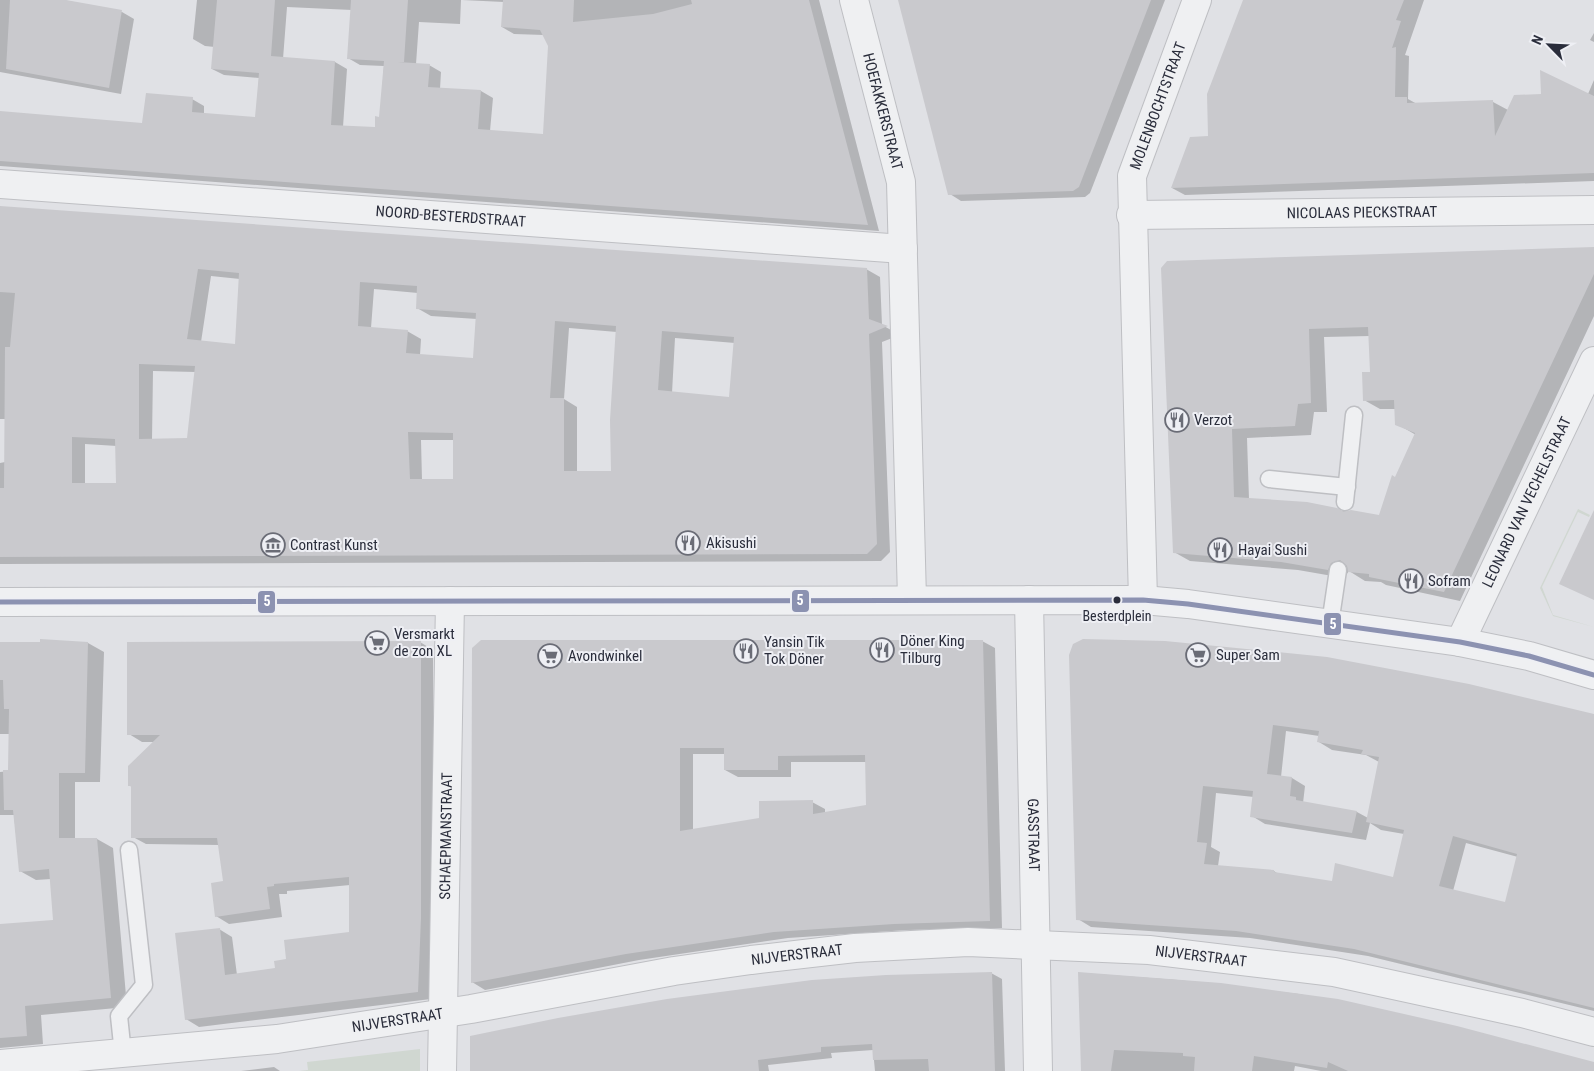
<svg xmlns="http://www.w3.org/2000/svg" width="1594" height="1071" font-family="'Roboto Condensed',sans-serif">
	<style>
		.green { fill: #d0d7d1 }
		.shadow { fill: #0003; fill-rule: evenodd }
		.building { fill: #c9c9cd; fill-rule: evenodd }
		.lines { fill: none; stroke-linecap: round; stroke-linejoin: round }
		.service-casing { stroke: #bebfc3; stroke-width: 19 }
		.minor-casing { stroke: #bebfc3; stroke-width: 30 }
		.tertiary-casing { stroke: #bebfc3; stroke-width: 30 }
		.service { stroke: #eff0f2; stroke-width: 16 }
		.minor { stroke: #eff0f2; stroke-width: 28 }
		.tertiary { stroke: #eff0f2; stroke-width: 28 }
		.bus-1-casing { stroke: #eeeff4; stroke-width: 9 }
		.bus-1 { stroke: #8c92b1; stroke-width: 5 }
		.bus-dot { fill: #2a2d3b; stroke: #eeeff4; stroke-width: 2 }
		.labels { text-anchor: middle; stroke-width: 4; stroke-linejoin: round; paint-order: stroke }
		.bus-label { font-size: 14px; fill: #2a2d3b; stroke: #eeeff4 }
		.street-label { font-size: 15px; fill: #2a2d3b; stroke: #eeeff4 }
		.poi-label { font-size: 15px; fill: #2a2d3b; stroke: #eeeff4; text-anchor: start }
		.line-badge { stroke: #eeeff4; stroke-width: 2 }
		.badge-label { font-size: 14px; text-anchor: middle; font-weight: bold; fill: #fff }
	</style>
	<rect width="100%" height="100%" fill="#e0e1e5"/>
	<g class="green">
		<path d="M1578,509L1590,515L1589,517L1578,512L1542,587L1553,615L1594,627L1553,616L1540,588Z"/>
		<path d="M420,1049V1071H299L308,1070L307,1062Z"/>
	</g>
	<g class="shadow">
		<path d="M0,0H63L122,12L134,19L121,94L0,72Z"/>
		<path d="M197,0H461L460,24L419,22L416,64L429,65L441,72L440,89L481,91L493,98L490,131L544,135L549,46L544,35L514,34L502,27L504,2L462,0H819L879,231L0,166V112L143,124L192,99L204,106V114L257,118L259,78L224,75L212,69L215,47L205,46L193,39ZM287,7L352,10L348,58L360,65L384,66L380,118L376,128L343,127L347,69L335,62L283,59Z"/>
		<path d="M899,0H1165L1090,193L1085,197L961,201L950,194Z"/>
		<path d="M1245,0H1424L1405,55L1409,56L1408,99L1417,104L1493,102L1508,110L1588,94L1594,80V181L1185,195L1172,188L1209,137Z"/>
		<path d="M1594,33V42L1590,40Z"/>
		<path d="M0,207L866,269L880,277L882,325L900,335L882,342L890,552L881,561L0,564V463L5,462L6,419H0ZM211,276L240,279L236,346L201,342ZM374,289L418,293L417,308L431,316L477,319L474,360L420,355L421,339L407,331L371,328ZM569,328L617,332L613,473H577V407L564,399ZM675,338L735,343L730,398L672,393ZM153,371L196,372L188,440H152ZM421,440H454V480H422ZM85,444L117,446V484H85Z"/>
		<path d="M1594,248V316L1460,601L1386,585L1381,582L1365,581L1349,571L1344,578L1298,570L1190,561L1174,552L1162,269ZM1370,336L1371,373L1364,400L1380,409H1396L1397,424L1416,435L1380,516L1249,499L1247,438L1311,435L1314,412H1327L1324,337Z"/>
		<path d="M982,641L995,648L1002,928L907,930L788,938L639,960L485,990L472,982L474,648ZM693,754H725V770L738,777H791V762H866L867,806L825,813V809L812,802L760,819L693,830Z"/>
		<path d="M420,642L433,650L434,926L431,999L199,1027L186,1019L219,929L232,937L237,975L277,969L288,960L350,933V885L287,891V894H279L282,917L229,924L216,916L224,882L220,845L146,844L133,837V788L129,785L155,742H142L129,734Z"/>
		<path d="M0,643H88L104,652L100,782H75V839H97L113,848L127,1007L41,1015L43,1044L0,1048V969L54,921L51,879L36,880L20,871L14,815H0V772L10,771V734H0Z"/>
		<path d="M1070,656L1594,718V1011L1368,956L1250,938L1091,927L1078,919ZM1286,731L1319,736V742L1332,750L1366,755L1379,762L1368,818L1357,812L1303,803L1305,786L1292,778L1281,777ZM1216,793L1254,797L1252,816L1265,824L1366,840L1370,823L1381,830L1404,834L1394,878L1333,882L1278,874L1274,871L1218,866L1220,852L1211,847ZM1466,843L1518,857L1506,904L1453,891Z"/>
		<path d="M991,973L1002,979L1005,1071H875L873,1050L831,1053L832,1058L768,1065L769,1071H472Z"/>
		<path d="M1080,973L1178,980L1299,994L1457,1027L1594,1063V1071H1321L1295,1066L1294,1071H1082Z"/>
		<path d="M274,1067L280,1071H241Z"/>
	</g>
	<g class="building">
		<path d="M10,0H66L122,10L109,88L6,69Z"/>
		<path d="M217,0H275L271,56L335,61L331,125L375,127V116L379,117L384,61L347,59L351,0H408L404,62H398L430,64L428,87L481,90L478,129L543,134L548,46L540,30L501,27L503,0H574L573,22L653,14L692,4L691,0H809L868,225L0,161V111L142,123L146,93L193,97L192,112L255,117L259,73L211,69Z"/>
		<path d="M898,0H1151L1079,187L1073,191L948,195Z"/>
		<path d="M1243,0H1404L1396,20L1401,21L1392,48L1396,47L1395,97H1407V103L1493,100L1495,136L1514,95L1541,94L1540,70L1594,96V173L1171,188L1190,137L1208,136L1207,94Z"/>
		<path d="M0,206L867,268L869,319L888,326L869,334L877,544L867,554L0,557V488H4L5,347H10L15,293L0,292ZM198,269L239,273L235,344L187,339ZM360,282L417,286L416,309L476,313L473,358L406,353L408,330L358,326ZM555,321L616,326L610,420L611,471H564V398H550ZM662,331L734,337L729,397L658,390ZM139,364L195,366L187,438L139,439ZM408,432L453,433V479H410ZM72,437L115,439L116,483H72Z"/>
		<path d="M1594,247V274L1444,592L1369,577V574L1348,572L1347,566L1340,560L1331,563L1328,570L1281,562L1173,553L1161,268L1167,261ZM1368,327L1370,372H1362L1363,401L1394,400L1395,425L1415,433L1395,477L1392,475L1379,515L1351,510L1344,512L1337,508L1307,502L1234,497L1232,429L1295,426L1298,404L1311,403L1309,329Z"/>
		<path d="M1594,510V600L1559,584Z"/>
		<path d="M40,639L88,642L85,773H59V838H97L111,998L25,1006L27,1036L0,1038V924L53,920L49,869L19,872L13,810H4L3,770H8L9,709H4L3,680H0V642H40Z"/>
		<path d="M1083,639L1165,641L1327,657L1469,684L1594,714V1008L1354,949L1236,931L1076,920L1069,655L1073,644ZM1273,725L1319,731L1317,742L1363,750L1361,754L1379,757L1366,822L1404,830L1393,877L1335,863L1332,881L1274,872V870L1204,864L1207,843L1197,842L1203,786L1253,791L1250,817L1352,833L1357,811L1296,800V797L1290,796L1292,777L1267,774ZM1453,836L1517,854L1505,902L1439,886Z"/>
		<path d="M481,640H983L990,921L894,924L774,932L626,954L471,983L472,648ZM680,748H724V770H778V756L865,755L866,805L813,814V800L759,801V818L680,831Z"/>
		<path d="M421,641V918L418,992L185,1020L175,933L220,928L225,975L275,968L274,961L286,959L284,940L349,932V877L274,884V886L267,887L270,909L215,917L211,883L223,881L217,838H131V786H128V766L160,735H127V642Z"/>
		<path d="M992,972L995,1071H929L928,1059L873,1060L872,1044L821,1047V1052L758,1060L759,1071H470V1036L558,1018L667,999L812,980L886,975Z"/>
		<path d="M1078,972L1221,983L1338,999L1457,1026L1594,1062V1071H1348L1328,1062L1327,1068L1254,1056L1252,1071H1194L1195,1057L1183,1056V1053L1114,1050L1111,1071H1081Z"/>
	</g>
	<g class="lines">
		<g class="service-casing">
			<g id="service">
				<path d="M1269,479L1347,487"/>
				<path d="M1345,502L1354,415"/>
				<path d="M1330,624L1338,570"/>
				<path d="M123,1054L119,1016L144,985L129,850"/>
			</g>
		</g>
		<g class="minor-casing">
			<g id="minor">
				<path id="s1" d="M854,0L901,182L912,599"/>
				<path id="s2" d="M0,184L903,249"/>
				<path id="s3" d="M1131,215L1594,210"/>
				<path id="s4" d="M1029,600L1038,1071"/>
				<path id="s5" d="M1143,600L1132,176L1197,0"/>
				<path id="s6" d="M1460,642L1594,361"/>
				<path id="s7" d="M0,1064L277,1039L471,1009L674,971L751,960L855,948L968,942L1149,950L1334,972L1522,1013L1594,1032"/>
				<path id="s8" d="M442,1071L450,601"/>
			</g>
		</g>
		<g class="tertiary-casing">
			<path id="tertiary" d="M0,602L1143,600L1188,604L1460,642L1529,656L1594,675"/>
		</g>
		<use href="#service" class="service"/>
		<use href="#minor" class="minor"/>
		<use href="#tertiary" class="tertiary"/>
		<g class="bus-1-casing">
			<path id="bus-1" d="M0,602L1143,600L1188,604L1460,642L1529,656L1594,675"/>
		</g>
		<use href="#bus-1" class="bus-1"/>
	</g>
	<defs>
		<g id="restaurant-ring" transform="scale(1.25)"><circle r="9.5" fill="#eeeff4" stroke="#6a6c76" stroke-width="1.5"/><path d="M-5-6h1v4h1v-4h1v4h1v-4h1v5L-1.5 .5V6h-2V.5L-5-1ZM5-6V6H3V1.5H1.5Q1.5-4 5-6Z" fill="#6a6c76"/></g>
		<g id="museum-ring" transform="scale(1.25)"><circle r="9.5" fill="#eeeff4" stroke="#6a6c76" stroke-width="1.5"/><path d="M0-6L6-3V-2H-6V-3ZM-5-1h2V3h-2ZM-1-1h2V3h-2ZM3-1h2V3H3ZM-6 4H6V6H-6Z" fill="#6a6c76"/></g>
		<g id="supermarket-ring" transform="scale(1.25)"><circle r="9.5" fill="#eeeff4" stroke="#6a6c76" stroke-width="1.5"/><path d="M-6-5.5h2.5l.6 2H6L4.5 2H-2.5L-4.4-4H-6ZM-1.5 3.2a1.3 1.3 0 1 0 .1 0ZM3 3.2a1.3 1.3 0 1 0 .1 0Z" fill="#6a6c76"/></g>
	</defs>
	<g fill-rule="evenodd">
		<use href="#restaurant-ring" x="1177" y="420"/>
		<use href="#restaurant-ring" x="688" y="543"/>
		<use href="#museum-ring" x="273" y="545"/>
		<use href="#restaurant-ring" x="1220" y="550"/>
		<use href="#restaurant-ring" x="1411" y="581"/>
		<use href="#supermarket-ring" x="377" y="643"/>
		<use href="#restaurant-ring" x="882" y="650"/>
		<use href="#restaurant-ring" x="746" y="651"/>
		<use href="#supermarket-ring" x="1198" y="655"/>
		<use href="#supermarket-ring" x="550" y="656"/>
	</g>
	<circle class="bus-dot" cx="1117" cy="600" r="4.5"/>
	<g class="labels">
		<g class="bus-label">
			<text x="1117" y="621">Besterdplein</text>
		</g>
		<g class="street-label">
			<text dy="5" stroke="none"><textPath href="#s5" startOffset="499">MOLENBOCHTSTRAAT</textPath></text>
			<text dy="5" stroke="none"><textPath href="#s1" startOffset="115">HOEFAKKERSTRAAT</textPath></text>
			<text dy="5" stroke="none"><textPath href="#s3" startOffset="231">NICOLAAS PIECKSTRAAT</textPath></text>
			<text dy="5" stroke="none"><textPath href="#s2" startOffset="452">NOORD-BESTERDSTRAAT</textPath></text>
			<text dy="5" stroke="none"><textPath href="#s6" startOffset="155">LEONARD VAN VECHELSTRAAT</textPath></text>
			<text dy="5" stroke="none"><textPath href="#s4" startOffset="235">GASSTRAAT</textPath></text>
			<text dy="5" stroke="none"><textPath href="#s8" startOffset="235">SCHAEPMANSTRAAT</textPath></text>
			<text dy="5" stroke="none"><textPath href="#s7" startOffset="805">NIJVERSTRAAT</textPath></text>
			<text dy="5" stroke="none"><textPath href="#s7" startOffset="1210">NIJVERSTRAAT</textPath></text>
			<text dy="5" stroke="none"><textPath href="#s7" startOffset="400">NIJVERSTRAAT</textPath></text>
		</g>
		<g class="poi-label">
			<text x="1194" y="425">Verzot</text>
			<text x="706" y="548">Akisushi</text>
			<text x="290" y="550">Contrast Kunst</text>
			<text x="1238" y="555">Hayai Sushi</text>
			<text x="1428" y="586">Sofram</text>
			<text x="394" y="639">Versmarkt<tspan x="394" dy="17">de zon XL</tspan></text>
			<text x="900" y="646">Döner King<tspan x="900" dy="17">Tilburg</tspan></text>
			<text x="764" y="647">Yansin Tik<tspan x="764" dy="17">Tok Döner</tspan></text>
			<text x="1216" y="660">Super Sam</text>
			<text x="568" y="661">Avondwinkel</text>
		</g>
	</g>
	<g class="line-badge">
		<rect x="791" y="589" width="19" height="24" rx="5" fill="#8c92b1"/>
		<rect x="257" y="590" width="19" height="24" rx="5" fill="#8c92b1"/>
		<rect x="1323" y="612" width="19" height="24" rx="5" fill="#8c92b1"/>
	</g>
	<g class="badge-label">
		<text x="800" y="605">5</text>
		<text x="267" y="606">5</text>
		<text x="1333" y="629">5</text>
	</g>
	<g transform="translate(1549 45) rotate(294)" stroke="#eeeff4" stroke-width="4" paint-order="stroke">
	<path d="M0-4L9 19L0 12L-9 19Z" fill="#2a2d3b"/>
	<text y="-8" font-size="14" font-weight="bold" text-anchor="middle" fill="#2a2d3b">N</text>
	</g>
</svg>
